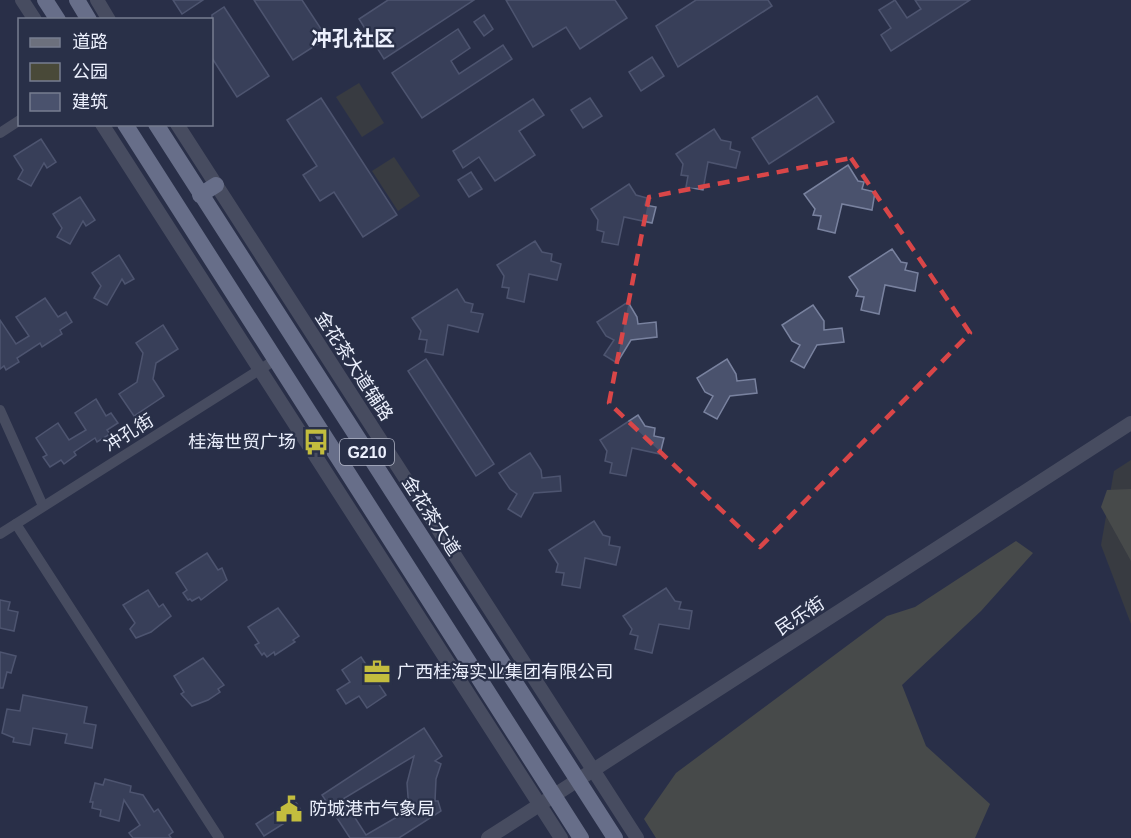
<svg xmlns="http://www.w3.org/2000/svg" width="1131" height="838" font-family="Arial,'Noto Sans SC',sans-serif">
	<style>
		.green { fill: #494938 }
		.forest { fill: #6b6a4d }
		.building { fill: #4a526d; stroke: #79829f; stroke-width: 1.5; fill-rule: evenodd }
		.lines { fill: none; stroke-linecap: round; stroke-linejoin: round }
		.minor { stroke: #6c707d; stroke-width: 10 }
		.tertiary { stroke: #6c707d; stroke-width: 14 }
		.trunk { stroke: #b2bbd7; stroke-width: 16 }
		.marked { fill: none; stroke: #d94648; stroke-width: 4.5; stroke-dasharray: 12 8; stroke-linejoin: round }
		.labels { text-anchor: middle; stroke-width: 4.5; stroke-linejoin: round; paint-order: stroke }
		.shield { fill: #293048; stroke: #b2b6c7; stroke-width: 1.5 }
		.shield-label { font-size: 16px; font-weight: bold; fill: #ecf0fd }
		.street-label { font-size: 18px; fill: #ecf0fd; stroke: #293048 }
		.poi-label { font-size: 18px; fill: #ecf0fd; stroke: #293048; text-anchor: start }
		.quarter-label { font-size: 21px; font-weight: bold; fill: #ecf0fd; stroke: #293048 }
	</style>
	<rect width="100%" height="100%" fill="#293048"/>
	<g class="green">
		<path d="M359,83L384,123L362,137L336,97Z"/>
		<path d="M394,157L420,196L398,211L372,171Z"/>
		<path d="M1131,460V624L1101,545L1114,471Z"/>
	</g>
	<g class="forest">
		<path d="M1131,489V561L1101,507L1107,490Z"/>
		<path d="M1016,541L1033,553L981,611L902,685L926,746L990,804L975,838H656L644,819L676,773L887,616L915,607Z"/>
	</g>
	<g class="building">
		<path d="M173,0H203L182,14Z"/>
		<path d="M254,0H302L327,38L293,60Z"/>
		<path d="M388,0H474L384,59L359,19Z"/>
		<path d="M506,0H615L627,18L580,49L566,27L533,47Z"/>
		<path d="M696,0H768L772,6L678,67L656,26Z"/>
		<path d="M895,0L907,18L921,9L915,0H970L891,51L881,35L891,28L879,10Z"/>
		<path d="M224,7L269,76L237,97L212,58V15Z"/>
		<path d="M484,15L493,29L484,36L474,22Z"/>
		<path d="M458,29L470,48L451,61L459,74L503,45L512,59L422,118L392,73Z"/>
		<path d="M652,57L664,76L641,91L629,72Z"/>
		<path d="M817,96L834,122L769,164L752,138Z"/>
		<path d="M321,98L397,215L363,237L334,192L320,201L303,175L317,166L287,120Z"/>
		<path d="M590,98L602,116L583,128L571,110Z"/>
		<path d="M533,99L544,115L519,131L535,155L495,181L479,157L463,168L453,151Z"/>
		<path d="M714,129L721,140L731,142L730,149L740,152L736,168L708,162L703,190L686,187L688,176L681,175L683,164L676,154Z"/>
		<path d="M41,139L56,162L47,168L44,163L31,186L18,179L23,170L14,156Z"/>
		<path d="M848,165L858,181L864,182L862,189L875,192L872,210L842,204L835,233L818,229L821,216L813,215L815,209L804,194Z"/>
		<path d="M471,172L482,189L469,197L458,180Z"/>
		<path d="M629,184L636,195L647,198L645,205L656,207L652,223L624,217L618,245L602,242L604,232L597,230L598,220L591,209Z"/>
		<path d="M80,197L95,220L86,226L83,221L70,244L57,237L62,228L53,214Z"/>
		<path d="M535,241L542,252L552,254L551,261L561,264L557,280L529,274L524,302L507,298L509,288L502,287L504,276L497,265Z"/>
		<path d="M892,249L901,262L907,263L905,270L918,273L915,291L885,285L879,314L861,310L864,297L856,296L858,290L849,277Z"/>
		<path d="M119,255L134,279L125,284L122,279L107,305L94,298L101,286L92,273Z"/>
		<path d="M457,289L465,302L473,304L471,312L483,314L478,332L448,325L443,355L425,352L427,340L419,339L421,331L412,318Z"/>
		<path d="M45,298L58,317L66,312L72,322L60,330L62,334L42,347L40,343L17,358L19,362L6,370L4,366L0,369V320L16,344L29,336L16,317Z"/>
		<path d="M628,302L637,317L638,324L656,322L657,337L631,340L617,363L604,355L614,340L606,336L597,322Z"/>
		<path d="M813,305L824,321V330L842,328L844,342L817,345L804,368L791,361L800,345L792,341L782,325Z"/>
		<path d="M163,325L178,349L156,363L153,379L164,396L134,416L119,394L137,382L143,353L136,343Z"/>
		<path d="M426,359L494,464L476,476L408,371Z"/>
		<path d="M727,359L736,374L737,381L755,379L757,393L730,396L717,419L704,412L713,396L705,392L697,378Z"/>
		<path d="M96,399L106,416L111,413L118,423L107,430L110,434L97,442L95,438L74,452L76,455L64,464L61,460L50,467L43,457L47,455L36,438L58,423L69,440L86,430L75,413Z"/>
		<path d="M638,415L645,426L655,428L654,436L664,438L660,454L632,448L626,476L610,473L612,463L605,461L607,451L600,440Z"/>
		<path d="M530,453L541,470L542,478L560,476L561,491L534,493L521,517L508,509L517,494L510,489L499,473Z"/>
		<path d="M594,521L603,535L610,537L609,545L620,547L616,565L585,558L580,588L562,585L564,573L556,572L558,564L549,550Z"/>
		<path d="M207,553L218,570L222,568L227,580L201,600L199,597L192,601L190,599L188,600L183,593L187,590L176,573Z"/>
		<path d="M666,588L675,601L681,602L679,609L692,611L689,629L659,624L652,653L635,649L638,636L630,634L632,629L623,616Z"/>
		<path d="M148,590L159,607L163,604L171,616L151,632L136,638L130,629L135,623L123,605Z"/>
		<path d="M0,600L10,602L8,610L18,612L14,631L0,628Z"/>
		<path d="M278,608L299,636L293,640L295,642L275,655L274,652L267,657L264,653L262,655L255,645L259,643L248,627Z"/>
		<path d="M0,652L16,656L11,673L7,672L3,688H0Z"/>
		<path d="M361,657L369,669L381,661L390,675L378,683L386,695L367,708L359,696L346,704L337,690L350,682L342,670Z"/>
		<path d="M203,658L224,685L218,689L220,692L208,700L192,706L181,694L184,692L174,676Z"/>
		<path d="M23,695L87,707L84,723L96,725L92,748L65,743L67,734L33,728L30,745L13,742L14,738L2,733L7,709L20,711Z"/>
		<path d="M424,728L442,756L435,761L441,764L436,779L435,801H438L441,811L399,838H350L322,795ZM414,756L407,783L409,810L366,835L343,799Z"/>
		<path d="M105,779L131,786L130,792L143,795L154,812L158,809L173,832L169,835L171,838H133L129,833L140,825L124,800L119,821L100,816L101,810L92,808L93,802H90L95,783L103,785Z"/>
		<path d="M294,799L302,812L264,836L256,824Z"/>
	</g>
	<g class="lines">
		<g class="minor">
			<path d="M0,133L20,120"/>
			<path d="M0,410L43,506"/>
			<path d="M16,524L219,838"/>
			<path d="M0,534L275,360"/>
		</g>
		<g class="tertiary">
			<path d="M22,0L35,20"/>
			<path d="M97,0L109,20"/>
			<path d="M102,124L561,838"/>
			<path d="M177,124L637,838"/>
			<path d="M488,838L1131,423"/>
		</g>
		<g class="trunk">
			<path d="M45,0L58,20"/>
			<path d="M77,0L89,20"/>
			<path d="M125,124L581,838"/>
			<path d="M156,124L615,838"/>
			<path d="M200,195L216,185"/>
		</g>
	</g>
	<path d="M0 0H1131V838H0ZM851,158L970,333L760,547L609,403L649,197Z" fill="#293048" fill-opacity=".55" fill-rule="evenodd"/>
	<path class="marked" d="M851,158L970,333L760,547L609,403L649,197Z"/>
	<defs>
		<g id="bus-bare" transform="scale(2.07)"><path d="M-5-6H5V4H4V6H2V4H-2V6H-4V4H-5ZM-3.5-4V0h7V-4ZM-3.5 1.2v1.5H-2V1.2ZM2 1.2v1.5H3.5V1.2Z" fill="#c3bd3e" stroke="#293048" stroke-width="2.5" paint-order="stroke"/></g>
		<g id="office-bare" transform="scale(2.07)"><path d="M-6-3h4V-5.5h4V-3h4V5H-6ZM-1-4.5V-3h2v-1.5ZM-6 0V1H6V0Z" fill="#c3bd3e" stroke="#293048" stroke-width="2.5" paint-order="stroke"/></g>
		<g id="civic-bare" transform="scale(2.07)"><path d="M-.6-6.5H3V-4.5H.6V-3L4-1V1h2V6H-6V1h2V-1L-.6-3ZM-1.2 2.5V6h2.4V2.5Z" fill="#c3bd3e" stroke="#293048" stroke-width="2.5" paint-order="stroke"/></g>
	</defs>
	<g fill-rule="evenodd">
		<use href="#bus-bare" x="316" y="442"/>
		<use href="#office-bare" x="377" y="672"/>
		<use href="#civic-bare" x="289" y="809"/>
	</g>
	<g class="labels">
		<rect class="shield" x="340" y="439" width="54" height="26" rx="4.5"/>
		<g class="shield-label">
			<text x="367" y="458">G210</text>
		</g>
		<g class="street-label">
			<text transform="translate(354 366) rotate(57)" y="6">金花茶大道辅路</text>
			<text transform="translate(129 433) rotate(-32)" y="6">冲孔街</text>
			<text transform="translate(431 516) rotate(57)" y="6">金花茶大道</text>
			<text transform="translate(800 616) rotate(-33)" y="6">民乐街</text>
		</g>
		<g class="poi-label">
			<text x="296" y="448" text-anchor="end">桂海世贸广场</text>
			<text x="397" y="678">广西桂海实业集团有限公司</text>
			<text x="309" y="815">防城港市气象局</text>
		</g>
		<g class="quarter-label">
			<text x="353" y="46">冲孔社区</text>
		</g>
	</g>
	<rect x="18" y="18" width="195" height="108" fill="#293048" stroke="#777d90" stroke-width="1.5"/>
	<rect x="30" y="38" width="30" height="9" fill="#6c707d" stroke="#777d90" stroke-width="1.5"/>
	<text x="72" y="48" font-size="18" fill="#ecf0fd">道路</text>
	<rect x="30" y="63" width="30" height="18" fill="#494938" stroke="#777d90" stroke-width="1.5"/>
	<text x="72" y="78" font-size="18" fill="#ecf0fd">公园</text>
	<rect x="30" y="93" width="30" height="18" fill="#4a526d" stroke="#777d90" stroke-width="1.5"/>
	<text x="72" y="108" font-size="18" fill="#ecf0fd">建筑</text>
</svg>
